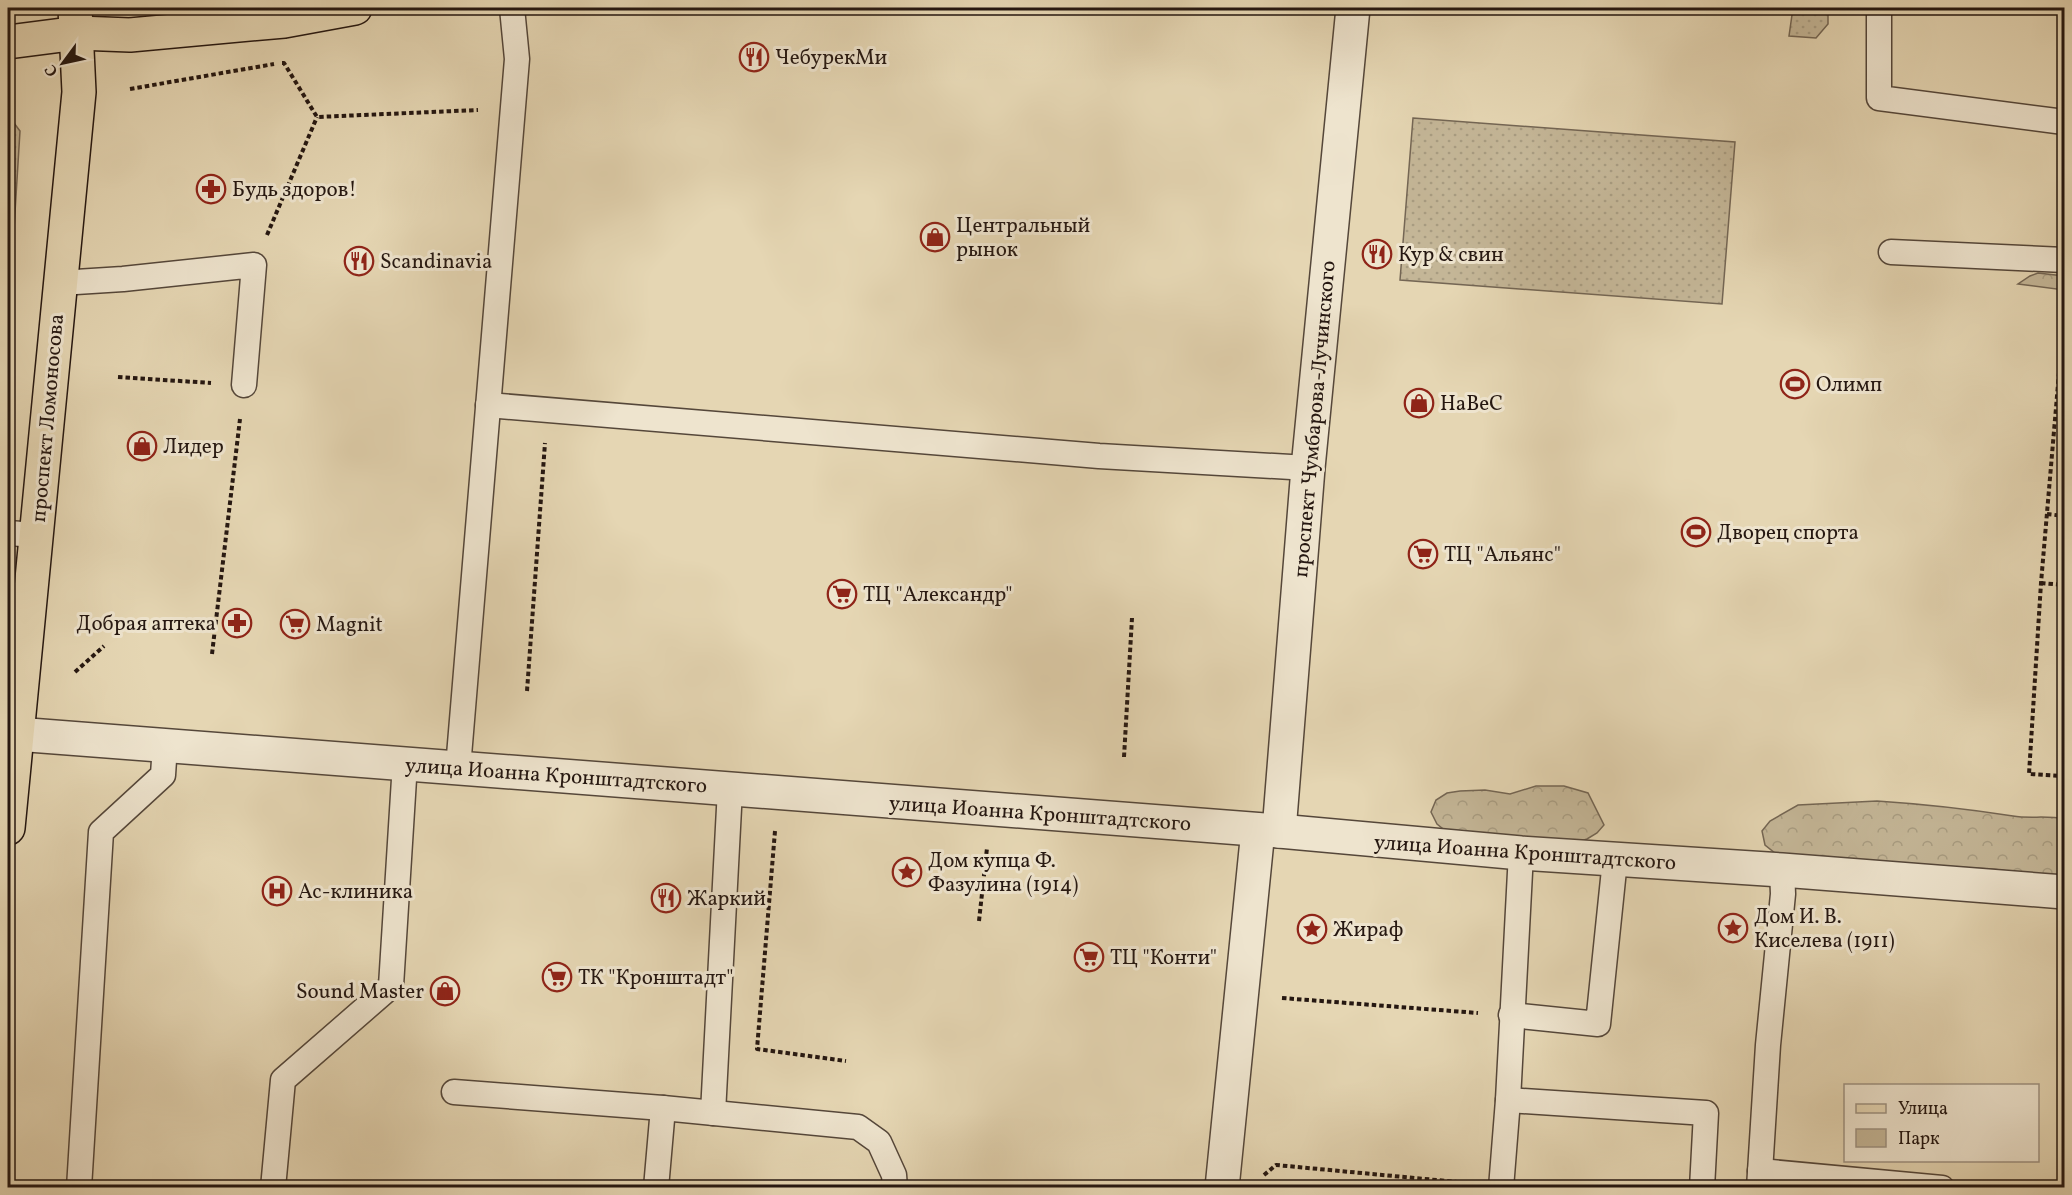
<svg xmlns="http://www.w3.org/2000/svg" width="2072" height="1195" font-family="Vollkorn,serif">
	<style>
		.green { fill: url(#green-dots); stroke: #746654; stroke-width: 1.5 }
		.forest { fill: url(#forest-crowns); stroke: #746654; stroke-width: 1.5 }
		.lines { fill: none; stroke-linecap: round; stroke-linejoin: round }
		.service-casing { stroke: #55473a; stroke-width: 27 }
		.pedestrian-casing { stroke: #55473a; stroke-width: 36 }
		.minor-casing { stroke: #55473a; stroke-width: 36 }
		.primary-casing { stroke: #251711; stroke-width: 36 }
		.path { stroke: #251711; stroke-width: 4; stroke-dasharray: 4.5 3; stroke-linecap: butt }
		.service { stroke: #eee4ce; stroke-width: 24 }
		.pedestrian { stroke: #eee4ce; stroke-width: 33 }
		.minor { stroke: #eee4ce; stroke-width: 33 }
		.primary { stroke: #e5d6b3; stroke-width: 33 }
		.labels { text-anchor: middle; stroke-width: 6; stroke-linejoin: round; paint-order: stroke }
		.poi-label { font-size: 21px; fill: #251711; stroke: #eee4ce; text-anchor: start }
		.street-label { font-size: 21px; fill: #251711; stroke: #eee4ce }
	</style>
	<defs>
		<pattern id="green-dots" width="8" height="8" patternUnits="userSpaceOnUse" patternTransform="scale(1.5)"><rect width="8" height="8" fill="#c4b697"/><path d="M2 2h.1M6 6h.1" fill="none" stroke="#a89c81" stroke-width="1.8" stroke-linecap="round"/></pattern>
		<pattern id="forest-crowns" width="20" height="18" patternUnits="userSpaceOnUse" patternTransform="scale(1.5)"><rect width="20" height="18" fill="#c4b697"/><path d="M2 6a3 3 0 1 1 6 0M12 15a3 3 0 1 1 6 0" fill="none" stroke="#a89c81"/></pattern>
	</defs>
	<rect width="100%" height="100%" fill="#e5d6b3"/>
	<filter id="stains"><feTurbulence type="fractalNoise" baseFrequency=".00333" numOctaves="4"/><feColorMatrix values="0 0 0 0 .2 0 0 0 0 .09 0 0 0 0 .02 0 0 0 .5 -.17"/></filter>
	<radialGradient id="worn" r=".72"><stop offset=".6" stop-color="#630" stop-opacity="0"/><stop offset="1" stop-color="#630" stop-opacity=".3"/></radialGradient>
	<g class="green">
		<path d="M1793,8H1828V24L1816,38L1789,36Z"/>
		<path d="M8,115L20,131L8,326Z"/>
		<path d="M1413,118L1735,142L1722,304L1400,280Z"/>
	</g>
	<g class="forest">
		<path d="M2038,273L2064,276V290L2018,284L2030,276Z"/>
		<path d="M1536,786H1564L1588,793L1604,825L1597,833L1587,839L1566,846L1447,832L1437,824L1431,812L1436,800L1447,793L1460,791L1485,790L1510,794Z"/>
		<path d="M1877,801C1923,804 1968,809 2013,816C2030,819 2047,815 2064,819V875C2041,881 2015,870 1991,869C1919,865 1847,859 1775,853L1765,845L1762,831L1770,821L1798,805Z"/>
	</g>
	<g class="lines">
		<g class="service-casing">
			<g id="service">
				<path d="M1879,8V98L2064,122"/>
				<path d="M1891,252L2064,260"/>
				<path d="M60,283L123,279L254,265L244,385"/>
				<path d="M488,405L1099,456L1308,468"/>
				<path d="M8,533L36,535"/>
				<path d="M458,768L517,59L512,8"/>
				<path d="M1511,1015L1598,1024L1615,860"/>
				<path d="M454,1092L663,1108L858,1127L879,1142L894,1175L895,1188"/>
				<path d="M1508,1100L1706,1113L1702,1188"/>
				<path d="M713,1113L730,789"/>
				<path d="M1760,1171L1942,1188"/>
				<path d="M79,1188L101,832L163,775L165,745"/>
				<path d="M273,1188L283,1080L391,986L405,763"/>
				<path d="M656,1188L663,1108"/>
				<path d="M1501,1188L1508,1100L1521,853"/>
				<path d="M1759,1188L1768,1045L1783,894L1782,870"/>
			</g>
		</g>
		<g class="pedestrian-casing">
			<path id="pedestrian" d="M1222,1188L1258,830"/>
		</g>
		<g class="minor-casing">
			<g id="minor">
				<path d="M16,734L1279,831L1521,853L1782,870L2064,892"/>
				<path d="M1279,831L1308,468L1353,8"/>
			</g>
		</g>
		<g class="primary-casing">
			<g id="primary">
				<path d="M8,42L78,33L130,35L284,21L355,8"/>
				<path d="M8,828L79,92L75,8"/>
			</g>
		</g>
		<g class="path">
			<path d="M282,63H284L317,117L478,110"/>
			<path d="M130,89L274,64"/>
			<path d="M267,235L317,117"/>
			<path d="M2064,361H2060L2041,583L2029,774L2064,776"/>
			<path d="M118,377L211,383"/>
			<path d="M2047,514L2064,516"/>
			<path d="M2041,583L2064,585"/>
			<path d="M212,654L240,419"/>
			<path d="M75,672L104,646"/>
			<path d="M527,691L545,443"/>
			<path d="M1124,757L1132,618"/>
			<path d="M775,831L757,1049L846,1061"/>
			<path d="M979,921L987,848"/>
			<path d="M1282,998L1478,1013"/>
			<path d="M1264,1175L1276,1165L1468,1183"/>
		</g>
		<use href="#service" class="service"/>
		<use href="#pedestrian" class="pedestrian"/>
		<use href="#minor" class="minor"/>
		<use href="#primary" class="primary"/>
	</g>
	<defs>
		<g id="restaurant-ring" transform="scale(1.5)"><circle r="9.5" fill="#eee4ce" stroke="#8f2418" stroke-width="1.5"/><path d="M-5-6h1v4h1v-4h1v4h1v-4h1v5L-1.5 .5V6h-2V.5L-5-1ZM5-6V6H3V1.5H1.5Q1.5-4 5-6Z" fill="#8f2418"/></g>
		<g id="pharmacy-ring" transform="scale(1.5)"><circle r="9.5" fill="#eee4ce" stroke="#8f2418" stroke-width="1.5"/><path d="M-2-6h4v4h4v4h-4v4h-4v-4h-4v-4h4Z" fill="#8f2418"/></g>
		<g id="shop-ring" transform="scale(1.5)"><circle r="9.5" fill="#eee4ce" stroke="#8f2418" stroke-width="1.5"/><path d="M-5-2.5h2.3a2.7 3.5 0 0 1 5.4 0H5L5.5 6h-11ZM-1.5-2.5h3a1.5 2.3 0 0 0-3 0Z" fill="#8f2418"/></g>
		<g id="stadium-ring" transform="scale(1.5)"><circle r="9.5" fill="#eee4ce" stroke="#8f2418" stroke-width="1.5"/><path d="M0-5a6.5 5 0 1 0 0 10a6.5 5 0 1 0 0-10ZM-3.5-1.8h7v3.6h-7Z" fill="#8f2418"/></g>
		<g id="supermarket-ring" transform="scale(1.5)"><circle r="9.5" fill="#eee4ce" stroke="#8f2418" stroke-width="1.5"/><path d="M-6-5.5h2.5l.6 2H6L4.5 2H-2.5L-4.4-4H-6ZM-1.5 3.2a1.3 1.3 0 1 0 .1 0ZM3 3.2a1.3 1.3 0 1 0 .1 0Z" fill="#8f2418"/></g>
		<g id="sight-ring" transform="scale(1.5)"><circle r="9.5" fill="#eee4ce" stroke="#8f2418" stroke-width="1.5"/><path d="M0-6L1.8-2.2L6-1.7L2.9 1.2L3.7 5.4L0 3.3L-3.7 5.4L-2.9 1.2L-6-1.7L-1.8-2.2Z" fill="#8f2418"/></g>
		<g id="hospital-ring" transform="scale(1.5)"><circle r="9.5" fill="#eee4ce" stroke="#8f2418" stroke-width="1.5"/><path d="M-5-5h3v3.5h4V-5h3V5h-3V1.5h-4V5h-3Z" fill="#8f2418"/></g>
	</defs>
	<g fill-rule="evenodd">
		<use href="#restaurant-ring" x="754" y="57"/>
		<use href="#pharmacy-ring" x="211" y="189"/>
		<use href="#shop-ring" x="935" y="237"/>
		<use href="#restaurant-ring" x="1377" y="254"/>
		<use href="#restaurant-ring" x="359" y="261"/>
		<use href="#stadium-ring" x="1795" y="384"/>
		<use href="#shop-ring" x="1419" y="403"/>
		<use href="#shop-ring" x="142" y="446"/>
		<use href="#stadium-ring" x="1696" y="532"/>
		<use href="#supermarket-ring" x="1423" y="554"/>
		<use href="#supermarket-ring" x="842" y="594"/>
		<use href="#pharmacy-ring" x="237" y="623"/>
		<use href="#supermarket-ring" x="295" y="624"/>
		<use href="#sight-ring" x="907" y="872"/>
		<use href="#hospital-ring" x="277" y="891"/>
		<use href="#restaurant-ring" x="666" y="898"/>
		<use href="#sight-ring" x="1733" y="928"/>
		<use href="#sight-ring" x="1312" y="929"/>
		<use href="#supermarket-ring" x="1089" y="957"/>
		<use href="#supermarket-ring" x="557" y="977"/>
		<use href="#shop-ring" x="445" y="991"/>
	</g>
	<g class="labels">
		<g class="poi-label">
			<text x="775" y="64">ЧебурекМи</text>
			<text x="232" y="196">Будь здоров!</text>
			<text x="956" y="232">Центральный<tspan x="956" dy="24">рынок</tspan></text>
			<text x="1398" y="261">Кур &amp; свин</text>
			<text x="380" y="268">Scandinavia</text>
			<text x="1816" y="391">Олимп</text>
			<text x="1440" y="410">НаВеС</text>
			<text x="163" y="453">Лидер</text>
			<text x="1717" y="539">Дворец спорта</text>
			<text x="1444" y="561">ТЦ "Альянс"</text>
			<text x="863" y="601">ТЦ "Александр"</text>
			<text x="216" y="630" text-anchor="end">Добрая аптека</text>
			<text x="316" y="631">Magnit</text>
			<text x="928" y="867">Дом купца Ф.<tspan x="928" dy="24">Фазулина (1914)</tspan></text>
			<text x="298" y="898">Ас-клиника</text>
			<text x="687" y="905">Жаркий</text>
			<text x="1754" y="923">Дом И. В.<tspan x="1754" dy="24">Киселева (1911)</tspan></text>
			<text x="1333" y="936">Жираф</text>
			<text x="1110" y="964">ТЦ "Конти"</text>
			<text x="578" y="984">ТК "Кронштадт"</text>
			<text x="424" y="998" text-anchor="end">Sound Master</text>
		</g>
		<g class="street-label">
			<text transform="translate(47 418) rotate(-85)" y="7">проспект Ломоносова</text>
			<text transform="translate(1314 419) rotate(-85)" y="7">проспект Чумбарова-Лучинского</text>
			<text transform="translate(556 775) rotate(4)" y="7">улица Иоанна Кронштадтского</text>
			<text transform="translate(1040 813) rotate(4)" y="7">улица Иоанна Кронштадтского</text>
			<text transform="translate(1525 852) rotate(4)" y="7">улица Иоанна Кронштадтского</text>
		</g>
	</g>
	<rect width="2072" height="1195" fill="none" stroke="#e5d6b3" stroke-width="30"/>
	<rect x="9" y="9" width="2054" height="1177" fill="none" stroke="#251711" stroke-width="3"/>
	<rect x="15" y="15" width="2042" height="1165" fill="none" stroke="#251711" stroke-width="1.5"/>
	<rect x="1844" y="1084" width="195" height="78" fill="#eee4ce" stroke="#9e9282" stroke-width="1.5"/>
	<rect x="1856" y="1104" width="30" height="9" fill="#e5d6b3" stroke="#9e9282" stroke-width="1.5"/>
	<text x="1898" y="1114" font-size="18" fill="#251711">Улица</text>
	<rect x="1856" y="1129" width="30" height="18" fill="#c4b697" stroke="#9e9282" stroke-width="1.5"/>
	<text x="1898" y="1144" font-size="18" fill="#251711">Парк</text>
	<g transform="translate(63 63) rotate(237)" stroke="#eee4ce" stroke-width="4.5" paint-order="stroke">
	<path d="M0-4.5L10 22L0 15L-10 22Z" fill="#251711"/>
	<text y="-9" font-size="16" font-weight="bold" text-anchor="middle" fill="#251711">С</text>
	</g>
	<rect width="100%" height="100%" filter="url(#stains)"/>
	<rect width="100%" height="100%" fill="url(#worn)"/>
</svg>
